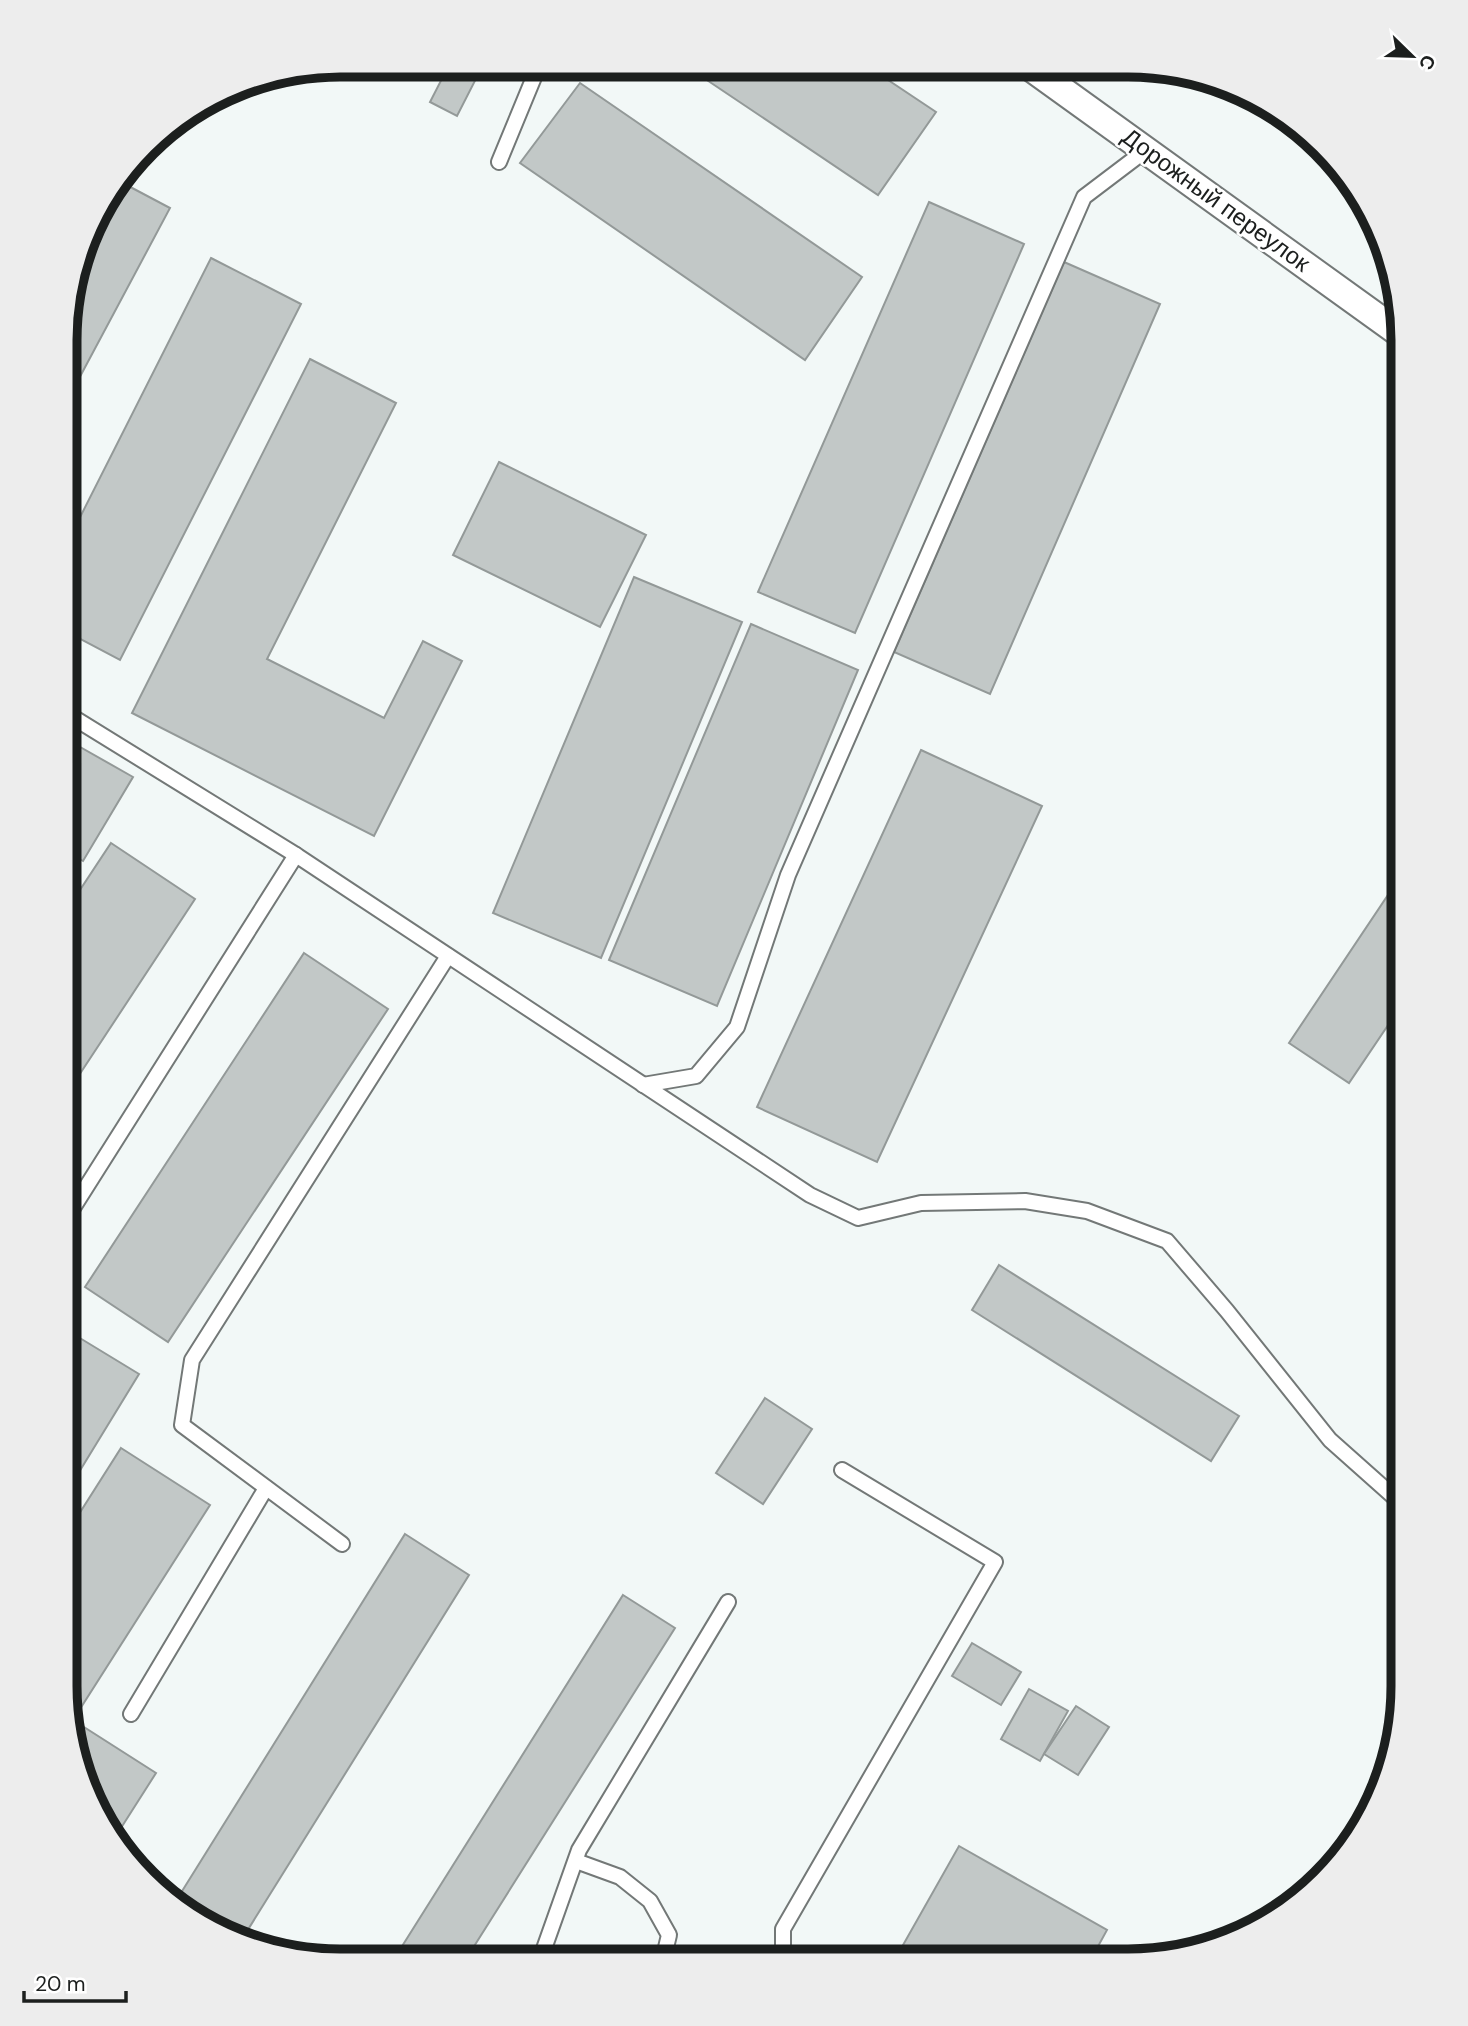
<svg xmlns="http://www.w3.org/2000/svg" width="1468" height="2026" font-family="'DM Sans',sans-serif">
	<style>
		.building { fill: #c2c8c7; stroke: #939998; stroke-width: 2 }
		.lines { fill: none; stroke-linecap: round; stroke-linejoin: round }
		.service-casing { stroke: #737877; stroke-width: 18 }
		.minor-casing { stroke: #737877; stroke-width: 30 }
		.service { stroke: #fff; stroke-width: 14 }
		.minor { stroke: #fff; stroke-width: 26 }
		.labels { text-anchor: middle; stroke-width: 5; stroke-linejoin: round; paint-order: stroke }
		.street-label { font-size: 24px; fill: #1c1f1e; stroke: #fff }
		.rim { fill: none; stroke: #1c1f1e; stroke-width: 9 }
	</style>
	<rect width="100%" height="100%" fill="#f2f8f7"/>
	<g class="building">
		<path d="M449,65H483L457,116L430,102Z"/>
		<path d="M686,66H867L936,112L878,195Z"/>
		<path d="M580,83L862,277L805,360L520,163Z"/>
		<path d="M119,181L170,208L67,401V304L101,203Z"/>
		<path d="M929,202L1024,244L855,633L758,592Z"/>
		<path d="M211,258L301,304L120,660L67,632V543Z"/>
		<path d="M1064,262L1160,304L990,694L894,652Z"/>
		<path d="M310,359L396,403L267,659L384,718L423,641L462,661L374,836L132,713Z"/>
		<path d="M499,462L646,535L600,627L453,555Z"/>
		<path d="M634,577L742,622L601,958L493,913Z"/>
		<path d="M751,624L858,670L717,1006L609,960Z"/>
		<path d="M66,739L133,777L83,861L66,851Z"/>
		<path d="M921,750L1042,806L877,1162L757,1107Z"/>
		<path d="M111,843L195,899L66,1095V911Z"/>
		<path d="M1396,883L1403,888V1003L1349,1083L1289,1043Z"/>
		<path d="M304,953L388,1009L168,1342L85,1287Z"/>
		<path d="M999,1265L1239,1416L1211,1461L972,1310Z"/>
		<path d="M65,1329L139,1374L65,1495Z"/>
		<path d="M765,1398L812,1429L763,1504L716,1473Z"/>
		<path d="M121,1448L210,1505L73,1720L156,1773L114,1839L93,1807L65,1687V1536Z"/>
		<path d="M405,1534L469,1575L244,1936L187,1915L174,1904Z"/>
		<path d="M623,1595L675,1628L466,1959H394Z"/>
		<path d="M972,1643L1021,1672L1001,1705L952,1676Z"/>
		<path d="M1029,1689L1068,1711L1040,1761L1001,1739Z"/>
		<path d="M1076,1706L1109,1727L1078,1775L1044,1754Z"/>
		<path d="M959,1846L1107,1930L1090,1961H894Z"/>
	</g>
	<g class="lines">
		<g class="service-casing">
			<g id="service">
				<path d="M499,162L539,65"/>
				<path d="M66,713L296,855L810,1195L858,1218L921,1203L1025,1201L1087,1211L1167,1241L1227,1311L1330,1440L1403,1505"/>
				<path d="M643,1085L696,1076L737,1027L788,875L1084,197L1146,150"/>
				<path d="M66,1219L296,855"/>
				<path d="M342,1544L182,1425L192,1360L448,956"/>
				<path d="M131,1714L266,1488"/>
				<path d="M576,1861L620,1877L650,1901L669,1935L663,1960"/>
				<path d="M540,1960L579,1850L728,1602"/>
				<path d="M783,1960V1929L995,1562L842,1470"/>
			</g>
		</g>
		<g class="minor-casing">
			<path id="minor" d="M1030,67L1402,335"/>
		</g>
		<use href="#service" class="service"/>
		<use href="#minor" class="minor"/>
	</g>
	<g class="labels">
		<g class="street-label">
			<text transform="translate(1216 200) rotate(36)" y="8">Дорожный переулок</text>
		</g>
	</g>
	<path d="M0 0H1468V2026H0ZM340 77H1128A263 263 0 0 1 1391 340V1686A263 263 0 0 1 1128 1949H340A263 263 0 0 1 77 1686V340A263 263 0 0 1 340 77Z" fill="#ededed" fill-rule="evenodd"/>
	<path class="rim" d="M340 77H1128A263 263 0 0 1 1391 340V1686A263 263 0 0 1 1128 1949H340A263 263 0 0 1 77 1686V340A263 263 0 0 1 340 77Z"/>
	<g transform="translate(1412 56) rotate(113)" stroke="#ffffff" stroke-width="5" paint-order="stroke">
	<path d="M0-5L12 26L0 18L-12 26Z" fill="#1c1f1e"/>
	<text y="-10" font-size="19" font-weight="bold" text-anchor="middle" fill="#1c1f1e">С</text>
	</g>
	<path d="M24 1991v10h102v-10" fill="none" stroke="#1c1f1e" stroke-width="3.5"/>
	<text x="35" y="1991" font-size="21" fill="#1c1f1e" stroke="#ffffff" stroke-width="5" paint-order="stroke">20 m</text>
</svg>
